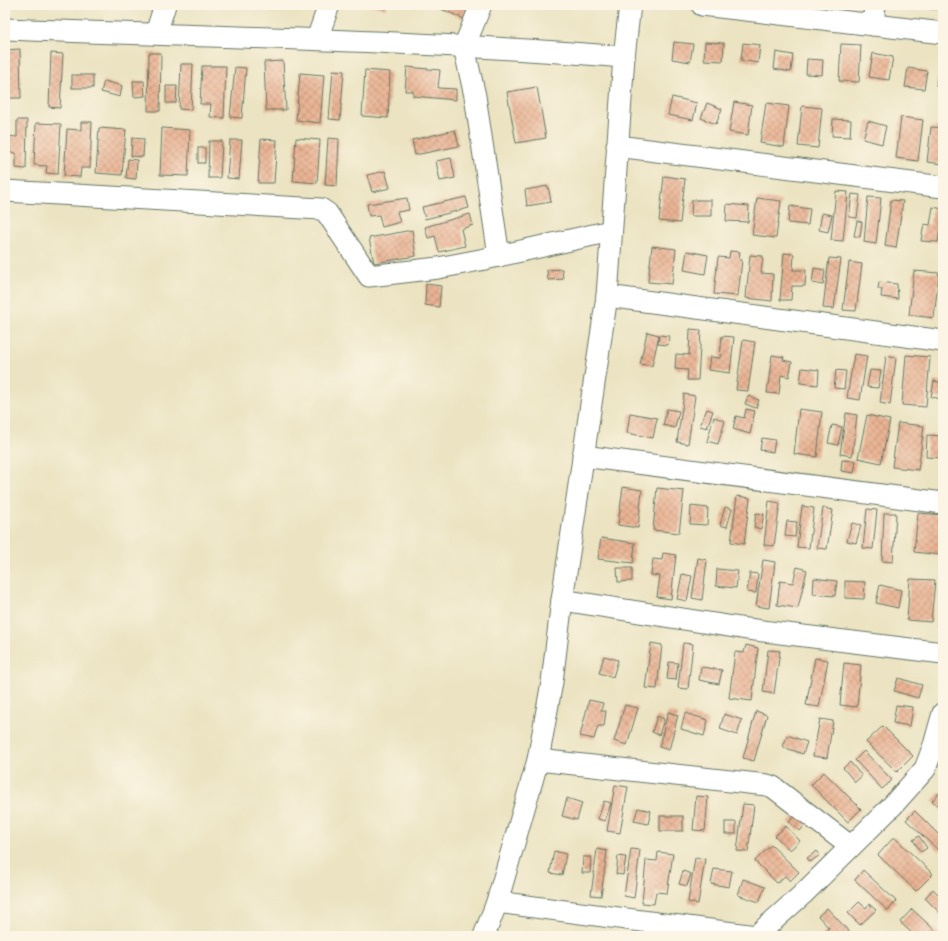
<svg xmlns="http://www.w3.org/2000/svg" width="948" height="941" font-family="Caveat,sans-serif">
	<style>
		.building { fill: url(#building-cross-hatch) }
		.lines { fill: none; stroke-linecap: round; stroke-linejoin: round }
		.minor-casing { stroke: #667765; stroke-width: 23 }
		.minor { stroke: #fff; stroke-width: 21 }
	</style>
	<defs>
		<pattern id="building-cross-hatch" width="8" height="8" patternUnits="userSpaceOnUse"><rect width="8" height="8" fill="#ebb494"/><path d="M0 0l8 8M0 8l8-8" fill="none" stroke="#be947a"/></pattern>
	</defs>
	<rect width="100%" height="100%" fill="#fcf5e5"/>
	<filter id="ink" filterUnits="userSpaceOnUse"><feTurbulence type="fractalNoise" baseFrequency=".025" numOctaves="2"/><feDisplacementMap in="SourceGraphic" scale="8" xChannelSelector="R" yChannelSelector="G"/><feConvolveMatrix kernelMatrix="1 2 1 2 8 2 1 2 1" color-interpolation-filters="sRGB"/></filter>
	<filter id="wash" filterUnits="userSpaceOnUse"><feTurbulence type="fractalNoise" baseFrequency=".012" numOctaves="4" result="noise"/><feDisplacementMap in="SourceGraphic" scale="16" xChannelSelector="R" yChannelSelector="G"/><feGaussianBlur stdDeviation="0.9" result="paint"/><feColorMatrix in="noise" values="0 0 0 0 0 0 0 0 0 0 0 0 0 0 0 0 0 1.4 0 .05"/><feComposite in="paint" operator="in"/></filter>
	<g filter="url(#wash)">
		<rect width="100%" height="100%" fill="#ebe3c1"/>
		<g id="blocks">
			<g class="building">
				<path d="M371,5H387L386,9Z"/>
				<path d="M432,5H470L464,19Z"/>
				<rect x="931" y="5" width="12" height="4"/>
				<path d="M674,42L693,44L690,62L672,59Z"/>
				<path d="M705,42L724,43L723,61L704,60Z"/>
				<path d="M743,43L760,45L758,63L741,60Z"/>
				<path d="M841,44L861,45L859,82L839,81Z"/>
				<path d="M20,49L21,98H5V50Z"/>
				<path d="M776,52L793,55L791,72L774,69Z"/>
				<path d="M51,53L63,54L60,108L49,107Z"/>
				<path d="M149,53H161L160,111H148Z"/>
				<path d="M873,53L893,57L889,80L869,77Z"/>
				<path d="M807,59L823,60L822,75L806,74Z"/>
				<path d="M283,61L286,110H266L264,62Z"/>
				<path d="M181,64H193L191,110L179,109Z"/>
				<path d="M202,66H226L224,118L210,117L211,104H200Z"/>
				<path d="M235,67L246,68L242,118L230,117Z"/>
				<path d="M407,67L440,70L438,88L456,89V100L413,96V91H405Z"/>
				<path d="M908,68L927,71L924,89L905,87Z"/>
				<path d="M333,70L344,71L340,120L329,119Z"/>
				<path d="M365,70L390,72L388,118L362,116Z"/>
				<path d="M939,72L943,73V88L936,86Z"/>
				<path d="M300,73L324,75L320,123L296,120Z"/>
				<rect x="72" y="75" width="21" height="13"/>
				<path d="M104,81L122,86L120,97L101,92Z"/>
				<path d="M133,81H144L145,96L134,97Z"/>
				<path d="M166,86H177L176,103H166Z"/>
				<path d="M537,87L546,138L516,143L507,92Z"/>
				<path d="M672,97L697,103L693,120L668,115Z"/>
				<path d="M734,102L752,105L748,135L729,132Z"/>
				<path d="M707,103L722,109L716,124L701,118Z"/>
				<path d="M766,103L789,106L784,147L760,143Z"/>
				<path d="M802,106L822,108L818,148L798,146Z"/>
				<path d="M901,117L923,120L918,161L896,158Z"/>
				<path d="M833,119L851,120L850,137L832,136Z"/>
				<path d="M17,120H27L26,169L16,168V153L6,152L7,136L17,137Z"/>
				<path d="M868,121L886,126L882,144L863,139Z"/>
				<path d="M81,122H92L90,168H81L80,177L64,176L67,129L81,130Z"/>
				<path d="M36,123L61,124L58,174L46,173L47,166L34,165Z"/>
				<path d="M931,127L943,128V164L927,162Z"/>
				<path d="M99,128L126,130L122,175L96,173Z"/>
				<path d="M162,128L190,130L188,176L160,175Z"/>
				<path d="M455,130L459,146L415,155L412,140Z"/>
				<path d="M132,138L144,139L143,157L131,156Z"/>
				<path d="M296,138L320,140L317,183L293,181Z"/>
				<path d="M328,138L339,139L337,186L325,185Z"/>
				<path d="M261,139L277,140L274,183H258Z"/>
				<path d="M230,140H242L239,179L227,178Z"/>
				<path d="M209,141H222L220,178H208Z"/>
				<rect x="198" y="148" width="7" height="15"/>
				<path d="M451,158L455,178L440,181L436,161Z"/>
				<path d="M128,159L137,160L136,179L126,178Z"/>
				<path d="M385,171L390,188L372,192L367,175Z"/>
				<path d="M664,176L685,179L680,223L659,221Z"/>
				<path d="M548,186L551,202L527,206L525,190Z"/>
				<path d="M836,191L848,192L843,241L831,240Z"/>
				<path d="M852,194L860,195L857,218L849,217Z"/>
				<path d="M466,197L469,208L425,219L422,207Z"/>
				<path d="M868,197L881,198L876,244L864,242Z"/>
				<path d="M407,198L409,210L397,212L400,222L382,227L379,215L369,216L367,204Z"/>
				<path d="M757,198L781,201L776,238L752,235Z"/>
				<path d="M692,200H711V216H691Z"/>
				<path d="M891,200L903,201L896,248L885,246Z"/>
				<path d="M727,204L749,206L748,222L726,221Z"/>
				<path d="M790,206L810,209L808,225L788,223Z"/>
				<path d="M933,207L943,209L938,242L921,241L924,224L930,225Z"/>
				<path d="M822,213L832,215L828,232L819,230Z"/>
				<path d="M470,214L473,225L461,229L465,246L439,252L435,236L428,238L425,227Z"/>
				<path d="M857,221L862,222L860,237L854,236Z"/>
				<path d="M412,230L416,256L374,263L369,238Z"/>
				<path d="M652,246L676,249L672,284L648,282Z"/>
				<path d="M687,251L708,255L705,274L684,270Z"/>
				<path d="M730,251L740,252L739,259L742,260L738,296L714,294L718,257L729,258Z"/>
				<path d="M784,253L794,254L793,270H806L805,286H792L791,300H780Z"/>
				<path d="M750,255L763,256L761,273L773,274L772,301L746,298Z"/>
				<path d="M829,258L841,259L834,309L823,308Z"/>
				<path d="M849,262L862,264L856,311L843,310Z"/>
				<path d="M814,268L825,270L823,285L812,283Z"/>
				<path d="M562,269L563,279L548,280L547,270Z"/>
				<path d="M914,271L939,273L934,318L909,315Z"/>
				<path d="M879,282L897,284L898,299L881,297L882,289H878Z"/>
				<path d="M426,284L441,286L439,307L425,305Z"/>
				<path d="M690,329L701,330L698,380H687L688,370L675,369L676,354L689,355Z"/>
				<path d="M647,332L659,335L652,366L640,364Z"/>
				<path d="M659,335L669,336L668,345L658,344Z"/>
				<path d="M722,336L734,337L730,373L708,370L710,357L720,358Z"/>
				<path d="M743,340L755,342L748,391L736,390Z"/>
				<path d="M854,354L867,356L860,400L847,398Z"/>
				<path d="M772,355L784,357L783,360L792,362L789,377L781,375L779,394L767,393Z"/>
				<path d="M906,355L930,357L926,407L902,405Z"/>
				<path d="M886,356L896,358L890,405L880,403Z"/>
				<path d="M802,368L819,370L818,385L800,383Z"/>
				<path d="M836,370L846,371L844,389L834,388Z"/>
				<path d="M870,370L881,371L878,388L867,387Z"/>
				<path d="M934,381L943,383V399L931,397Z"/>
				<path d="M684,394L695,396L688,444L677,442Z"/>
				<path d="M748,396L759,400L756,408L745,404Z"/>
				<path d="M667,409L679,411L675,428L663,425Z"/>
				<path d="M707,409L713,411L707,428L700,426Z"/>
				<path d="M746,409L755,411L750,434L733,429L736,416L744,418Z"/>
				<path d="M799,409L822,412L817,457L794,454Z"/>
				<path d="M630,413L657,418L653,438L627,433Z"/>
				<path d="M846,413L857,415L852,456L840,454Z"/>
				<path d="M867,415L890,420L881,463L858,458Z"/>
				<path d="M714,417L725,421L718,444L707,441Z"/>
				<path d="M898,423L924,426L918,470L892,467Z"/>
				<path d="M832,425L842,427L838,445L828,443Z"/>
				<path d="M927,435L943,436V458L926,457Z"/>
				<path d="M762,438L775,440L773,452L760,450Z"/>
				<path d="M842,460L856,461L854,473L841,471Z"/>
				<path d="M623,487L642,490L638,528L618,525Z"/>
				<path d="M657,488L684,491L679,533L653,530Z"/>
				<path d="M737,496L750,498L744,544L731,542Z"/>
				<path d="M769,501L780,503L774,546L764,545Z"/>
				<path d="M691,506L708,508L707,525L690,524Z"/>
				<path d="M802,506L814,508L809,548L797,547Z"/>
				<path d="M725,507L732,509L727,527L720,525Z"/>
				<path d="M823,508L833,510L827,549L817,548Z"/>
				<path d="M867,509L877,510L873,549L863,548Z"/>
				<path d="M756,513L764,514L761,529L754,527Z"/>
				<path d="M884,513H896L893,562L882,561Z"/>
				<path d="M918,513L943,515L940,555L914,552Z"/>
				<path d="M787,521L797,522L795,537L785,536Z"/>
				<path d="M852,523L861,525L856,543L847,541Z"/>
				<path d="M601,538L635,543L633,563L598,559Z"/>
				<path d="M663,553L676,555L671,599L657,597L660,576L651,575L653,559L662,560Z"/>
				<path d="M698,558L707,560L702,600L692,598Z"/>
				<path d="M763,560L775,562L769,608L756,606Z"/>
				<path d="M797,567L807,570L798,608L777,605L780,581L793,583Z"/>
				<path d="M617,568H632V581L618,582Z"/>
				<path d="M717,569L738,571L736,588L716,586Z"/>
				<path d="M750,573L758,574L756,593L747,592Z"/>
				<path d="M682,574L692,576L687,601L677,599Z"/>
				<path d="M814,578L837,581L835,596L813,594Z"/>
				<path d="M910,579L935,580L931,622L907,620Z"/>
				<path d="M845,581L865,582L864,599L845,598Z"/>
				<path d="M880,585L901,590L898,608L876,603Z"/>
				<path d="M942,591H943V627L937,626Z"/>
				<path d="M651,643L662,645L657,689L645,688Z"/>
				<path d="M683,643L693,644L688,689L678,688Z"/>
				<path d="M746,645L758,648L752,701L729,698L735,652L744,653Z"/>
				<path d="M768,650L780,651L774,694L763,692Z"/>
				<path d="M604,656L618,660L613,677L599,673Z"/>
				<path d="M815,658L828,660L819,707L806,705Z"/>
				<path d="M669,662L678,663L676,680L667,679Z"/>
				<path d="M844,663L861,665L857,707L840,705Z"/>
				<path d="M701,667L722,670L719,684L699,680Z"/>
				<path d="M898,678L922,685L918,698L894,691Z"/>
				<path d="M589,700L603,703L601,711H606L604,726H598L594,739L580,736Z"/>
				<path d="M625,705L638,708L627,745L614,741Z"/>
				<path d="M896,705L913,707L910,726L893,723Z"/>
				<path d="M756,711L767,715L754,761L743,758Z"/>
				<path d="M668,712L678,715L669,750L659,747Z"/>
				<path d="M685,713L708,720L704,736L681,729Z"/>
				<path d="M724,714L742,720L737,735L720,729Z"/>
				<path d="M657,716L664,719L659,735L652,732Z"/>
				<path d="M820,719L833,721L827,758L813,756Z"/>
				<path d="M883,726L913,756L897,772L866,742Z"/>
				<path d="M787,735L807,742L803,754L783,747Z"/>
				<path d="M864,751L892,780L882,789L855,760Z"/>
				<path d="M850,762L862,776L855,782L843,768Z"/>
				<path d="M824,772L861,809L848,822L811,785Z"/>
				<path d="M615,785L628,787L620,833L607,831Z"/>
				<path d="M940,792L943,794V810L932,801Z"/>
				<path d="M696,796L708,797L705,831L693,830Z"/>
				<path d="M567,798L582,803L577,820L562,816Z"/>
				<path d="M604,801L611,803L605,821L598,819Z"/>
				<path d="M743,804L754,805L748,852L737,851Z"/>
				<path d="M638,808L651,811L648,824L634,821Z"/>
				<path d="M915,811L943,839V847L939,851L906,820Z"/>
				<path d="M796,813L807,822L800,831L789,822Z"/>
				<rect x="660" y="816" width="23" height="15"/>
				<rect x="725" y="822" width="11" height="12"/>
				<path d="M786,826L800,841L790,850L775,836Z"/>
				<path d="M919,836L927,848L921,852L913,840Z"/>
				<path d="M894,837L933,874L916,891L878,855Z"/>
				<path d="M771,845L799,872L790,881L785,876L777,883L755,861Z"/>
				<path d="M597,849L607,851L601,896L591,895Z"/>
				<path d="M631,849L640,850L634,898L624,896Z"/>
				<path d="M554,851L566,854L562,875L550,873Z"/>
				<path d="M817,851L820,855L810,862L807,858Z"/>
				<path d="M658,852L673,854L667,893L656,892L654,904L642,903L646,860L657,861Z"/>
				<path d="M618,856L626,857L623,875L616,874Z"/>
				<path d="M583,857H591L590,873H582Z"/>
				<path d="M695,858L705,859L698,904L688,902Z"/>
				<path d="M714,869L732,871L729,887L711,884Z"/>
				<path d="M863,870L896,901L888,911L855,880Z"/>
				<path d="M683,871L691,874L687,886L679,884Z"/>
				<path d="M743,879L765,887L759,902L738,895Z"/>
				<path d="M933,889L943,899V916L925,898Z"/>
				<path d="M859,902L866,908L869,904L876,910L860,925L848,913Z"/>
				<path d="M827,908L853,936H822L821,935L829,928L818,916Z"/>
				<path d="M912,909L941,936H915L900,922Z"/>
			</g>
		</g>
	</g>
	<g filter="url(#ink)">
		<use href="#blocks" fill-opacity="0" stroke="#667765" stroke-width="1"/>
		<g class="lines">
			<g class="minor-casing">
				<g id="minor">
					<path d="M481,5L464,47L475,96L499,256"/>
					<path d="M702,5L943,33"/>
					<path d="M873,25L875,5"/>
					<path d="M5,29C211,37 418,40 624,57"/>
					<path d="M156,33L165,5"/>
					<path d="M317,39L329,5"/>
					<path d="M617,146L943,187"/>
					<path d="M5,191L321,209L327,213L369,276L438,268L485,259L611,231"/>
					<path d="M607,296L943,341"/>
					<path d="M583,456L943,503"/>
					<path d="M562,600L747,629L943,653"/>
					<path d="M538,760L767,785L773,787L850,846"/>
					<path d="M497,902L756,936"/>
					<path d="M484,936L497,902L538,760L552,682L562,600L607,296L624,57L630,5"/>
					<path d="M756,936L803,894L892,806L925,769L934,745L943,713"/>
				</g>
			</g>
			<use href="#minor" class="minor"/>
		</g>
	</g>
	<rect width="948" height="941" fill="none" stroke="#fcf5e5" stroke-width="20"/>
</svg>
